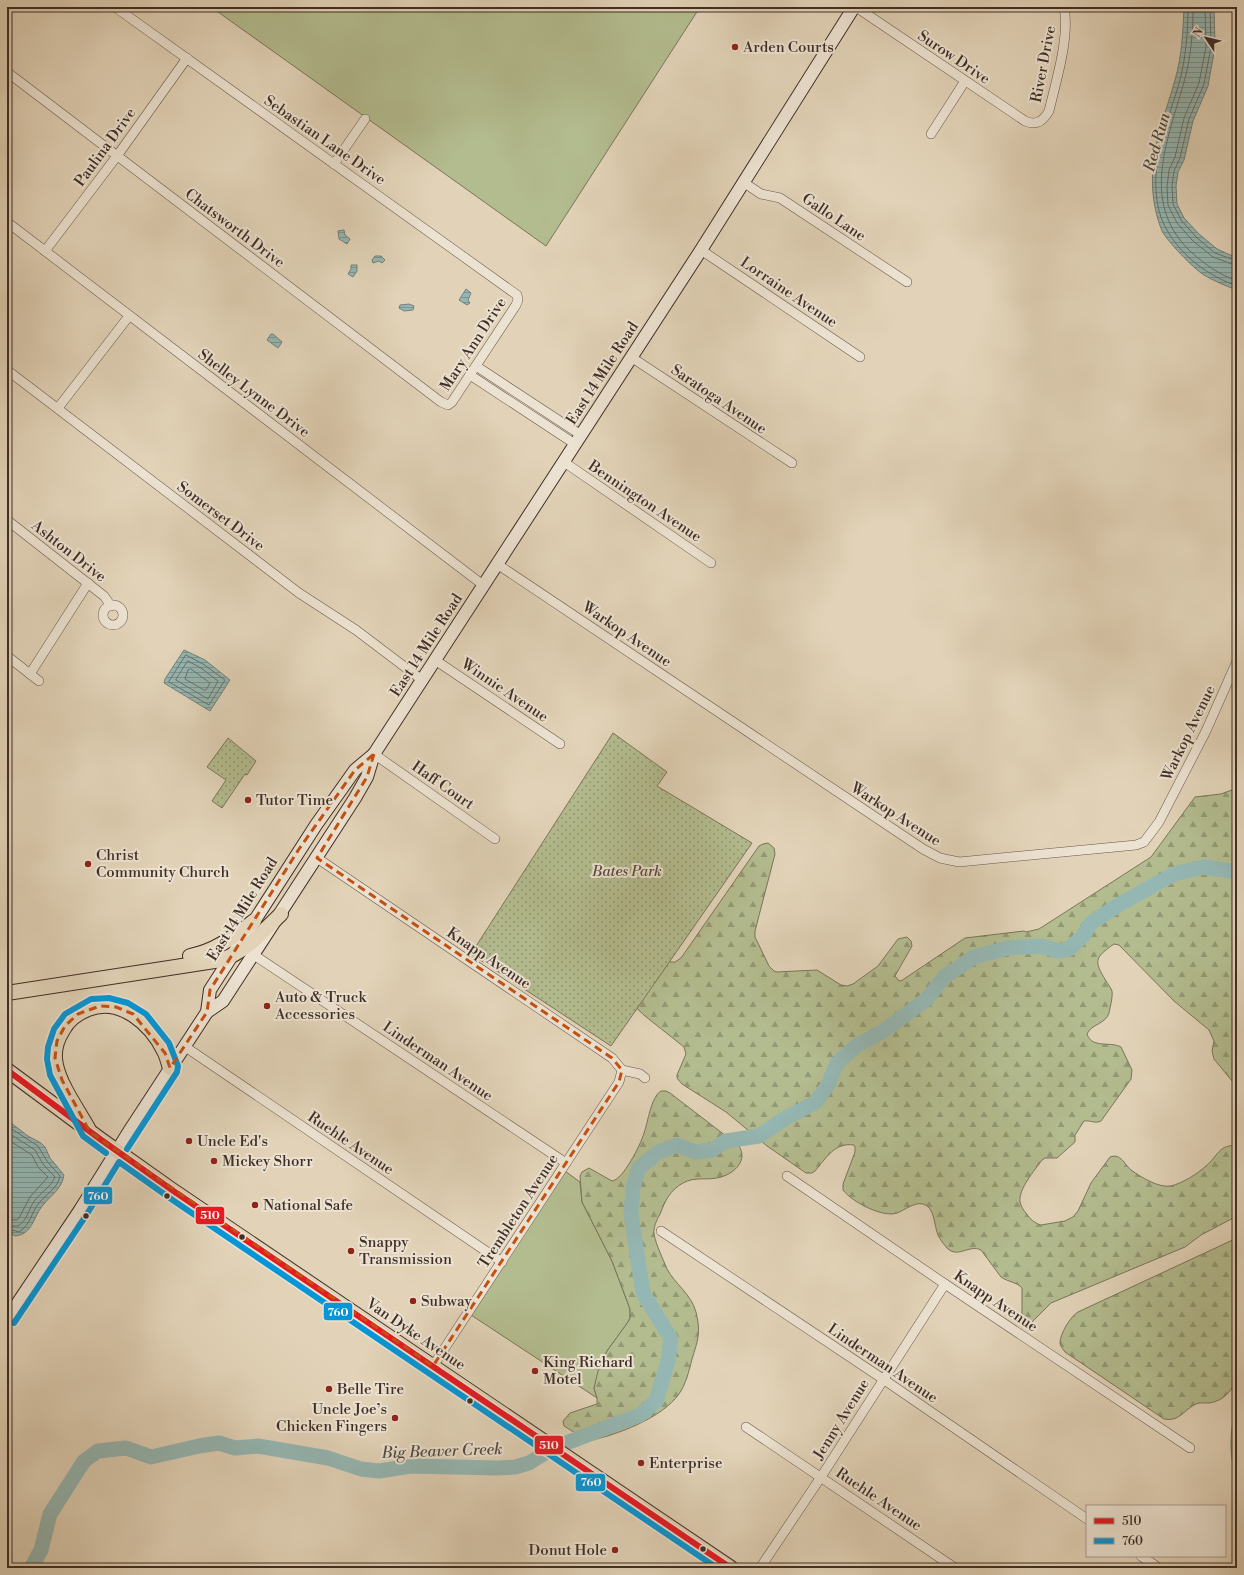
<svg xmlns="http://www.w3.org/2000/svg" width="1244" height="1575" font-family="'Libre Bodoni',serif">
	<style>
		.green { fill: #b3bc8f; stroke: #7a755a }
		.forest { fill: url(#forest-firs); stroke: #7a755a }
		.park { fill: url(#park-dots); stroke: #7a755a }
		.water { fill: url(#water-rules); stroke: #73807b }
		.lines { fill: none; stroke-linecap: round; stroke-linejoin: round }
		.shore { stroke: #6a726c; stroke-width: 1 }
		.river { stroke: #95b7b3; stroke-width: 15 }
		.minor-casing { stroke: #68574a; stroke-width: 10 }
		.secondary-casing { stroke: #402e26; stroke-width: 14 }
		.primary-casing { stroke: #402e26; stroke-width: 16 }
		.minor { stroke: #ece2d1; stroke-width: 9 }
		.secondary { stroke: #ece2d1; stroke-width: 12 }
		.primary { stroke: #e2d3b8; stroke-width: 14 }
		.bus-1-casing { stroke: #ece2d1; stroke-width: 9 }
		.bus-2-casing { stroke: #ece2d1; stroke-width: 9 }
		.bus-1 { stroke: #e51a23; stroke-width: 6 }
		.bus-2 { stroke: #0696d7; stroke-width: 6 }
		.marked { fill: none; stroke: #c65011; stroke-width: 3; stroke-dasharray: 8 5; stroke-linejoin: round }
		.poi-dot { fill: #8f2418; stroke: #ece2d1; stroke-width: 1.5 }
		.bus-dot { fill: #402e26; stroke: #ece2d1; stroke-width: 1.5 }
		.labels { text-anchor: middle; stroke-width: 4; stroke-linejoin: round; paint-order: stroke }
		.poi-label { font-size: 15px; fill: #402e26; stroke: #ece2d1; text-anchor: start }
		.street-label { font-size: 15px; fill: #402e26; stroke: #ece2d1 }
		.park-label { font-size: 15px; font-style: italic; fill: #574a3b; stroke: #ece2d1 }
		.water-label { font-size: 16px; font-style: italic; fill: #514942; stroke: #ece2d1 }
		.line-badge { stroke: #ece2d1; stroke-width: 1.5 }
		.badge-label { font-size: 11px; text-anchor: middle; font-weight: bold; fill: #fff }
	</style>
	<defs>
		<pattern id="forest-firs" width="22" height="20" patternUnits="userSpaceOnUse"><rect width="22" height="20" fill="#b3bc8f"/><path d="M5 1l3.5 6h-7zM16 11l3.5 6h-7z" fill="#939975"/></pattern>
		<pattern id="park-dots" width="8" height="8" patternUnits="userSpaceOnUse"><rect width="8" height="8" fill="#b3bc8f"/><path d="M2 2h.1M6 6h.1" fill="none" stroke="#939975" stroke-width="1.8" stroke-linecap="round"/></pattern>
		<pattern id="water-rules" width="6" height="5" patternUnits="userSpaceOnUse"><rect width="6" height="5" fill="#95b7b3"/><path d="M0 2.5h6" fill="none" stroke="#7b9591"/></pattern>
	</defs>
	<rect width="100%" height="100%" fill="#e2d3b8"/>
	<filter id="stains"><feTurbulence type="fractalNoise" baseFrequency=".005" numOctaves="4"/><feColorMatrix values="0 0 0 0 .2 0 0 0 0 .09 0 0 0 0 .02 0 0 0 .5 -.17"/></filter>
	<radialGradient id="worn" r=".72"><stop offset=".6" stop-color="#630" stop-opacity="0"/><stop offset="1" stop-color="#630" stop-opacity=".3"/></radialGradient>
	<g class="green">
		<path d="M211,7H700L546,246Z"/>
		<path d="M565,1171L580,1182L582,1202L612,1261L630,1309V1318L628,1322L607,1351L594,1388L597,1398L471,1315Z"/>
	</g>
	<g class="forest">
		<path d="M1237,788V1087L1214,1059L1212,1051L1214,1041L1209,1030L1174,1001L1119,945L1114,944C1094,958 1094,961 1106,981C1108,984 1111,988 1112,991C1113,997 1110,1007 1109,1013C1106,1024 1091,1024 1087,1034C1092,1049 1110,1041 1121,1047L1132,1070L1131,1079L1101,1121C1095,1124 1090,1120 1084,1121L1075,1135V1142L1057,1158H1045L1042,1160C1035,1170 1018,1189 1020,1202C1021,1206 1023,1210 1026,1213C1030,1219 1034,1223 1041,1225L1065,1221L1073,1217L1078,1211L1091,1183L1110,1157C1121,1153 1124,1164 1131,1170C1141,1177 1158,1188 1171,1186C1183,1183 1197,1174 1206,1166C1217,1157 1220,1143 1237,1146V1216L1201,1235L1185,1247L1051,1303L1031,1323L1025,1322L1022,1318V1288C1017,1282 1008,1282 1001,1277L981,1250C969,1244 958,1259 947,1248C944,1244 940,1240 938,1235C934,1226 935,1207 923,1204C914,1202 905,1210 897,1213C883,1218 852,1202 843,1190V1184L855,1152V1147L854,1145C835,1142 826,1158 815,1171L812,1173H806L767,1146L726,1112L682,1084L677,1078V1075L686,1054L684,1047L645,1016L616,989L636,954L671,962H675L681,958L759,846L763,844L768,843L774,848L775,854L755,931V937L769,966L774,971L777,972L817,970L841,985L847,986L853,984L878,966L898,939L907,937L911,941L912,946L895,976L898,980L901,981L965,938L1024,931L1026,932L1039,929L1151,857L1195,797L1221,794Z"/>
		<path d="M661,1091H666L670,1093L739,1146C748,1160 735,1173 721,1177C708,1181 695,1176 683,1183C670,1190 665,1201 660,1214C657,1220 653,1227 654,1234C656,1245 663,1259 667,1269C675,1284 691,1294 696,1312C701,1332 698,1340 692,1359C689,1371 686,1384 679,1394C662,1418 617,1435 588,1441L564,1426L563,1421L570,1413L597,1404V1398L594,1388L598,1371L607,1351L628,1322L630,1318V1309L612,1261L582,1202L580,1176L582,1172L589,1168L612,1181C623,1180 641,1144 644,1133C648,1122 651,1097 661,1091Z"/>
		<path d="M1237,1238V1377C1233,1390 1224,1401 1209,1403C1204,1403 1199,1402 1194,1405C1183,1411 1179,1422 1164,1419L1065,1352C1063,1349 1060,1346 1060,1343C1060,1334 1070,1317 1078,1312Z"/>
	</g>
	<g class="park">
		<path d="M613,733L667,772L657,786L752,843L611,1046L471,954Z"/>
		<path d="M228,738L256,761L247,775L245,774L222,808L212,801L226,780L207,767Z"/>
	</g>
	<g class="water">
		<path d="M1184,7H1214L1215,47L1208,86L1193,121L1184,160L1178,172L1176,186L1177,204L1184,218L1199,234L1217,249L1237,258V290C1226,286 1214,281 1204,275C1193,268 1168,242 1162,231C1154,211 1151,189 1153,168C1155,137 1167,109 1175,80C1182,56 1183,31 1184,7Z"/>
		<path d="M344,230L345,235L350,239L347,244L339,239L338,231Z"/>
		<path d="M375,256H381L385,260L382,263L379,261L373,263L372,260Z"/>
		<path d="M351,265H357V271L353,277L348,274L351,269Z"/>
		<path d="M466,289L471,293L468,300L470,303L467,305L459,300Z"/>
		<path d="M409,304L414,306L413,310L404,311L399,308L400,305Z"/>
		<path d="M271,334H273L282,342L278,348L267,340Z"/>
		<path d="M184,650L205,660L230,680L210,711L164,683L165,679Z"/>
		<path d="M7,1120L28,1136L41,1143L45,1147L50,1158L64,1175C62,1189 51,1195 43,1205C33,1217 33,1234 15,1236L12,1234L7,1235Z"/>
		<path d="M1237,1406V1481C1229,1454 1229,1433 1237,1406Z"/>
	</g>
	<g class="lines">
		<g class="shore">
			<path d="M1188,7C1188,31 1186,56 1180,80C1174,102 1165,124 1160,147C1154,173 1153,207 1167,230C1182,257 1209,276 1237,286"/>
			<path d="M1193,7C1193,32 1191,58 1184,82C1168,140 1139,203 1191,252C1206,265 1218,274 1237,281"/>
			<path d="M1205,7L1206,47L1199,83L1184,118L1175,157L1169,170L1167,187L1168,205L1177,223L1193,241L1213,257L1237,266"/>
			<path d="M1210,7L1211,47L1204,84L1189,119L1180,158L1174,171L1172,186L1173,204L1181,220L1196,237L1215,253L1237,261"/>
			<path d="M186,655L203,664L225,680L209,705L169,682Z"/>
			<path d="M188,661L201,668L218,681L208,699L176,680Z"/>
			<path d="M191,669L210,683L206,690H204L185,679L188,670Z"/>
			<path d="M7,1126L38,1146L47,1161L60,1176C58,1188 46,1194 39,1203C31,1213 31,1224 19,1232L12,1230L7,1231"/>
			<path d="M7,1132L35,1150L43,1164L55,1177C51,1187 41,1192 35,1200C28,1209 28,1220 18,1226H7"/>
			<path d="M7,1139L32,1155L38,1167L48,1177L30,1197L19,1218L17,1220L7,1219"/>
			<path d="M1237,1421L1234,1446L1237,1462"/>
		</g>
		<path class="river" d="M31,1568L41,1550L50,1514L84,1461L98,1451L126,1448L151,1457L199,1446L219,1443L235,1448L258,1446L328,1458L361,1469L379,1471L411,1466L498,1468L515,1467L529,1463L553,1448L640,1415L656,1401L668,1361L671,1339L643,1293L631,1215L633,1187L639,1168L657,1153L677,1145L695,1152L712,1150L726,1141L759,1136L784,1119L816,1102L828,1085L837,1063L856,1046L885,1030L927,999L944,977L974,957L1008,948L1041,946L1058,951L1069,949L1083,936L1091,923L1120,904L1174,874L1204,867L1231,871L1237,869"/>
		<g class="minor-casing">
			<g id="minor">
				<path d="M856,7L1025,121C1037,126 1043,121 1049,111C1056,81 1070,37 1064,7"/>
				<path d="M7,72L441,402L448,405L452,402L516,305L518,300L517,295L115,7"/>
				<path d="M931,134L965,81"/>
				<path d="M334,164L365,119"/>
				<path d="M743,182L761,194L780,198L907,282"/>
				<path d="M7,222L483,585"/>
				<path d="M701,250L860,357"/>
				<path d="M45,251L117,156L187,58"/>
				<path d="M631,357L792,463"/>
				<path d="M476,366L581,435"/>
				<path d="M7,370L299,593L356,630L422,680"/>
				<path d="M470,375L575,444"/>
				<path d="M58,408L129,316"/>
				<path d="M564,462L711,563"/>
				<path d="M7,520L104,596L111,606"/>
				<path d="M497,564L923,849L940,858L959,862L1136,845L1144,842L1159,822L1206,731L1237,661"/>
				<circle cx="113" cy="615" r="10"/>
				<path d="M7,656L39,681"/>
				<path d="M435,660L560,744"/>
				<path d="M30,674L88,583"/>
				<path d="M374,754L495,839"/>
				<path d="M317,858L612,1058L622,1070L640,1074L645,1078"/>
				<path d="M254,955L566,1163"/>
				<path d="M184,1046L502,1262"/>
				<path d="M787,1176L945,1284L1190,1448"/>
				<path d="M661,1231L883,1379L1087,1519"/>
				<path d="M433,1366L619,1082L622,1070"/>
				<path d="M746,1427L955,1568"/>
				<path d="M1141,1556L1159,1568"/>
				<path d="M760,1568L821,1477L945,1284"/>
			</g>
		</g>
		<g class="secondary-casing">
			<g id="secondary">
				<path d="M207,1012L223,1001L355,798L367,777L374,754L701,250L854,7"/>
				<path d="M7,1319L80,1210L130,1130L207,1012L210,990L316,825L355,770L374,754"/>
			</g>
		</g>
		<g class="primary-casing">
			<g id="primary">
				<path d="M190,956C216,951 233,937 254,921"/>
				<path d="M7,993L221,960C246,952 262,932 281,914"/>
				<path d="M7,1070L100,1139L172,1190L731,1568"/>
				<path d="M88,1128C78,1110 60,1085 56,1065C53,1053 56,1041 63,1030C68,1020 78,1013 88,1009C120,996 151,1024 164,1051C167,1056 168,1063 170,1068"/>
			</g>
		</g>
		<use href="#minor" class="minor"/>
		<use href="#secondary" class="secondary"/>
		<use href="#primary" class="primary"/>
		<g class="bus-1-casing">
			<path id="bus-1" d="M7,1070L100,1139L172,1190L731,1568"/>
		</g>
		<g class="bus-2-casing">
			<g id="bus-2">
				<path d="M106,1153L83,1136L50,1075L47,1059L48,1047L54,1029L65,1014L91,999L109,998L128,1003L146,1014L169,1043L178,1066L177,1072L127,1149"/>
				<path d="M14,1323L87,1214L119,1162L174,1201L717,1568"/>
			</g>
		</g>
		<use href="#bus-1" class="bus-1"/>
		<use href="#bus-2" class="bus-2"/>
	</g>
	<path class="marked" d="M374,754L367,777L317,858L612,1058L622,1070L619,1082L433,1366L90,1132L62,1080L55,1058L57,1041L65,1026L78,1014L100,1006L116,1007L133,1014L165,1053L170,1068L207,1012L210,990L299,849L355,770Z"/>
	<g class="poi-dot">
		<circle cx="735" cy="47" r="4"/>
		<circle cx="248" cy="800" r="4"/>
		<circle cx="88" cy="864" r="4"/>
		<circle cx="267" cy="1006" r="4"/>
		<circle cx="189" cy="1141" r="4"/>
		<circle cx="214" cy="1161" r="4"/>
		<circle cx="255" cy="1205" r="4"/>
		<circle cx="351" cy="1251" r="4"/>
		<circle cx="413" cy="1301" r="4"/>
		<circle cx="535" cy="1371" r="4"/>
		<circle cx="329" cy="1389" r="4"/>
		<circle cx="395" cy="1418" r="4"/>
		<circle cx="641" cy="1463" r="4"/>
		<circle cx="615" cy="1550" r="4"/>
	</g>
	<g class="bus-dot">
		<circle cx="167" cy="1196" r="3.5"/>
		<circle cx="86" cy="1216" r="3.5"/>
		<circle cx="242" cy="1237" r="3.5"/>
		<circle cx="470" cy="1401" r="3.5"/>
		<circle cx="703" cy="1549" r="3.5"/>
	</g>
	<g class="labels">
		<g class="poi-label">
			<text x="743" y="52">Arden Courts</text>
			<text x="256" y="805">Tutor Time</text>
			<text x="96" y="860">Christ<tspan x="96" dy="17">Community Church</tspan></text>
			<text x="275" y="1002">Auto &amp; Truck<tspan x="275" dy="17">Accessories</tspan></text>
			<text x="197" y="1146">Uncle Ed's</text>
			<text x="222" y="1166">Mickey Shorr</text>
			<text x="263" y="1210">National Safe</text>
			<text x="359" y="1247">Snappy<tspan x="359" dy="17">Transmission</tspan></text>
			<text x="421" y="1306">Subway</text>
			<text x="543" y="1367">King Richard<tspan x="543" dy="17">Motel</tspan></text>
			<text x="337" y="1394">Belle Tire</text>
			<text x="387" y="1414" text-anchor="end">Uncle Joe’s<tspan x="387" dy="17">Chicken Fingers</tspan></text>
			<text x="649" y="1468">Enterprise</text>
			<text x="607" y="1555" text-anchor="end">Donut Hole</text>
		</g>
		<g class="street-label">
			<text transform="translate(954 57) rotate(34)" y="5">Surow Drive</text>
			<text transform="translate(1043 64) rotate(-79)" y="5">River Drive</text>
			<text transform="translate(325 140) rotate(35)" y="5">Sebastian Lane Drive</text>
			<text transform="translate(105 147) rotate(-54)" y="5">Paulina Drive</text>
			<text transform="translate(834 217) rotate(34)" y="5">Gallo Lane</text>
			<text transform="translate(235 228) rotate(37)" y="5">Chatsworth Drive</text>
			<text transform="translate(789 292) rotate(34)" y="5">Lorraine Avenue</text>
			<text transform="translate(473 344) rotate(-57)" y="5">Mary Ann Drive</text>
			<text transform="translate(602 373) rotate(-57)" y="5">East 14 Mile Road</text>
			<text transform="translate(254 393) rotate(37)" y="5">Shelley Lynne Drive</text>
			<text transform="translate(719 399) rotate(34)" y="5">Saratoga Avenue</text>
			<text transform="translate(645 501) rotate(34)" y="5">Bennington Avenue</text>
			<text transform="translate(221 516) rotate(37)" y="5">Somerset Drive</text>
			<text transform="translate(69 551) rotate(38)" y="5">Ashton Drive</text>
			<text transform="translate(627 634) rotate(34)" y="5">Warkop Avenue</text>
			<text transform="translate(426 645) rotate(-57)" y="5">East 14 Mile Road</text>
			<text transform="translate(505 690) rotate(34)" y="5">Winnie Avenue</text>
			<text transform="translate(1188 733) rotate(-64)" y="5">Warkop Avenue</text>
			<text transform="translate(443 785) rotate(35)" y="5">Haff Court</text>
			<text transform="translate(896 814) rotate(33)" y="5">Warkop Avenue</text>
			<text transform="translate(242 909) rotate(-58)" y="5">East 14 Mile Road</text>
			<text transform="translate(489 958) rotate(34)" y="5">Knapp Avenue</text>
			<text transform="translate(438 1061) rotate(34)" y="5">Linderman Avenue</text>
			<text transform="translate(351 1143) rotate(34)" y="5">Ruehle Avenue</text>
			<text transform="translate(518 1211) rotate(-57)" y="5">Trembleton Avenue</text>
			<text transform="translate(996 1301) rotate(34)" y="5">Knapp Avenue</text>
			<text transform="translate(416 1334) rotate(34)" y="5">Van Dyke Avenue</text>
			<text transform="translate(883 1363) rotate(34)" y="5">Linderman Avenue</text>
			<text transform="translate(841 1419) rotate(-58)" y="5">Jenny Avenue</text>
			<text transform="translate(879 1499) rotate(34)" y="5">Ruehle Avenue</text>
		</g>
		<g class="park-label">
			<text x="627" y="876">Bates Park</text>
		</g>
		<g class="water-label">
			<text transform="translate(1156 142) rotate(-74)" y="6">Red Run</text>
			<text transform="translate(442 1450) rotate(-2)" y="6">Big Beaver Creek</text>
		</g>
	</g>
	<g class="line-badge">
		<rect x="83" y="1186" width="30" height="19" rx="4" fill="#0696d7"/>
		<rect x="195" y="1206" width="30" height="19" rx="4" fill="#e51a23"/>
		<rect x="323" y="1302" width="30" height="19" rx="4" fill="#0696d7"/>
		<rect x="534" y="1435" width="30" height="20" rx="4" fill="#e51a23"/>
		<rect x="575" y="1473" width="31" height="19" rx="4" fill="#0696d7"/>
	</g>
	<g class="badge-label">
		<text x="98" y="1200">760</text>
		<text x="210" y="1219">510</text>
		<text x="338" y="1316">760</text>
		<text x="549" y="1449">510</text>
		<text x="591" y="1486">760</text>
	</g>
	<rect width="1244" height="1575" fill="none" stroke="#e2d3b8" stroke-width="24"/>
	<rect x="8" y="8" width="1228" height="1559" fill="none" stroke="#402e26" stroke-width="2"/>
	<rect x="12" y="12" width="1220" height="1551" fill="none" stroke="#402e26"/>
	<rect x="1086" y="1505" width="140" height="52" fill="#ece2d1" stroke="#a79a8d"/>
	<rect x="1094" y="1518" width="20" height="6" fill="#e51a23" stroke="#a79a8d"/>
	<text x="1122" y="1525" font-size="12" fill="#402e26">510</text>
	<rect x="1094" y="1538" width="20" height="6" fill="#0696d7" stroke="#a79a8d"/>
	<text x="1122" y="1545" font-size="12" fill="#402e26">760</text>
	<g transform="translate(1206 38) rotate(305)" stroke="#ece2d1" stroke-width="3" paint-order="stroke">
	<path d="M0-3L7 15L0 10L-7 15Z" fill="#402e26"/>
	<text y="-6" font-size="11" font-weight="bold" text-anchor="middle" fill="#402e26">N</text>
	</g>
	<rect width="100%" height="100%" filter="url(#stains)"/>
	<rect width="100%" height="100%" fill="url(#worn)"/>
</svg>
